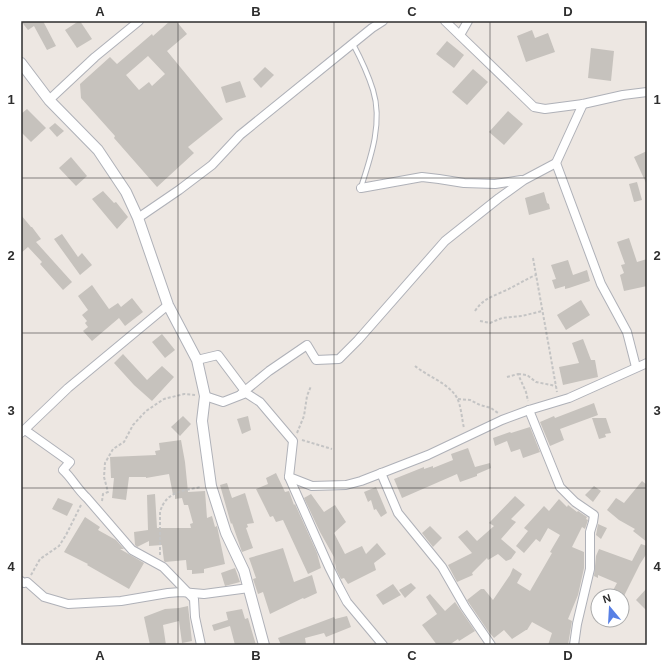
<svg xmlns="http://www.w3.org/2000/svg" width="668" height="666" font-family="Arial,sans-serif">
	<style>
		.building { fill: #c6c2bd; fill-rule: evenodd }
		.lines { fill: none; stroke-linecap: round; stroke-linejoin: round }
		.service-casing { stroke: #afb1b8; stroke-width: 6 }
		.minor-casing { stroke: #afb1b8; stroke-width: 10 }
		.tertiary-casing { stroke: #afb1b8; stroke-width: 12 }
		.path { stroke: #c4c4c4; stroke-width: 2; stroke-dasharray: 3 2; stroke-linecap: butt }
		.service { stroke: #fff; stroke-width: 4 }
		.minor { stroke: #fff; stroke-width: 8 }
		.tertiary { stroke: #fff; stroke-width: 10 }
		.grid { fill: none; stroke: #2e2e2e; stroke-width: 1; stroke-opacity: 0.55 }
		.neatline { fill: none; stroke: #2e2e2e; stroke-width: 1.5 }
		.grid-label { font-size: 13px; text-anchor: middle; font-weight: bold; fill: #2e2e2e }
	</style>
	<rect width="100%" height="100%" fill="#ede7e2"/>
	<g class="building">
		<path d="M21,21H43L56,46L47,50L34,26L28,30Z"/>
		<path d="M79,21H80L92,39L77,48L65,30Z"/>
		<path d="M170,21H176L187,34L167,51L223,119L188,147L194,153L157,187L114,138L115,136L81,98L80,84L110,57L117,64L152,34L153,36ZM148,56L165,74L152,86L149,82L139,90L126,75Z"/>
		<path d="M532,30L535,38L548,33L555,52L526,62L517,36Z"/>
		<path d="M447,41L464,55L454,68L436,54Z"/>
		<path d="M591,48L614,51L611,81L588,78Z"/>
		<path d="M265,67L274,75L261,88L253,79Z"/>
		<path d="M473,69L488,82L467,105L452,92Z"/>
		<path d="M240,81L246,97L226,103L221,87Z"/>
		<path d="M27,109L46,128L31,142L21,132V114Z"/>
		<path d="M508,111L523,124L504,145L489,132Z"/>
		<path d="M55,123L64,131L57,137L49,128Z"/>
		<path d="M647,151V185L634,157Z"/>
		<path d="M71,157L87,176L76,186L59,168Z"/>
		<path d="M637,182L642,200L634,202L629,184Z"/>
		<path d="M103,191L114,203L116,202L128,217L117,229L92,199Z"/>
		<path d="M544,192L547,203L549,204L550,209L529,215L525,198Z"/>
		<path d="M21,215L31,227H32L41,239L36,242L72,282L63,290L40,264L42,262L28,247L21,253Z"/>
		<path d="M62,234L78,257L82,253L92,265L80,275L54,239Z"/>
		<path d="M629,238L637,262L647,259V286L624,291L620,275L624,273L621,265L625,264L617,242Z"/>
		<path d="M568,260L573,275L587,270L590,281L569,288L565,289V286L555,289L552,280L556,279L551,265Z"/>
		<path d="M92,285L109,309L118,303L121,307L132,298L143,312L125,326L119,318L92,341L83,331L88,327L85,323L87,321L82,315L88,310L78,296Z"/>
		<path d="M581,300L590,315L566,330L557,315Z"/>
		<path d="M162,334L175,350L165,358L152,342Z"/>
		<path d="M583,339L591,360H595L598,377L563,385L559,367L579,363L572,343Z"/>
		<path d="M123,354L147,380L162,366L174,377L152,401L134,385L114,363Z"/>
		<path d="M594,403L598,415L560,429L564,440L550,446L540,422L554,416L555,418Z"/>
		<path d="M183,416L191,424L180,436L171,427Z"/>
		<path d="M248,416L251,430L242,434L237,419Z"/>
		<path d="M592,418H606L611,433L605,434L606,437L599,439Z"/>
		<path d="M530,427L540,452L523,458L520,449L511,452L507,441L495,446L493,438L510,432L511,433Z"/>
		<path d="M181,440L185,462L188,492L205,491L207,518L212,516L215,527L217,526L225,564L204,569V573L192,574V570H187L186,560L165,562L164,561L162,545L149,546V541L137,547L135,545L134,532L148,530L147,495L155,494L157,528H191L190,524L193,523L188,505H184L182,498L175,499V494L173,495L169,474L146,478V477H129L126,500L112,498L114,478H111L110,457L156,455L155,451L160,450L159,443Z"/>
		<path d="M468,448L475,467L490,463L491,468L477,474V476L460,482L457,474L402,498L394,479L424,467V469L433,466V468L453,460L451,454Z"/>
		<path d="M276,473L285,492L289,491L294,505L295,504L317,553L321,568L308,574L283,520L276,522L273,516L270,517L256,489L268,484L266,478Z"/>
		<path d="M642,481L647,485V542L633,531L635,529L619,520L607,510L616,498L624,503Z"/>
		<path d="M227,483L232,498L245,493L254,523L247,524L248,527L246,528L253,548L242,552L232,523L231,524L220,485Z"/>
		<path d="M594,486L601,491L593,502L585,495Z"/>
		<path d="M376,487L387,513L381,517L376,509L374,510L371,500L368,502L364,492Z"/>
		<path d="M311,494L324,512L335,505L346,522L334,533L345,554L362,546L366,554L377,543L386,554L374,563L376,570L348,584L344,578L341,579L336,569L334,557L320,532L304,498Z"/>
		<path d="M515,496L525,505L511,519L516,522L501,539L516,552L511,559L506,561L498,554L488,560L487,558L472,573L473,575L457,582L448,565L472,553L458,537L467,530L477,541L494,526L489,523Z"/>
		<path d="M58,498L73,504L67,516L52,509Z"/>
		<path d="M559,499L567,507L568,505L577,512L578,511L587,517L586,519L588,520L585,529L582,527L572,547L584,552V568L578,595L568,619L572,621L568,645H548L552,633L532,622L527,630H526L512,639L504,630L494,638L488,631L467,600L481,589H484L493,600L510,575L513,568L522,574L517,583L530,591L552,553L550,552L560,535L548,528L540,542L536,539L524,553L516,546L528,531L524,528L544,506L549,511Z"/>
		<path d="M85,517L100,527L98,530L116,540L124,549H120L144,563L129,589L87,565L88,564L64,552Z"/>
		<path d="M598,524L607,528L601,539L596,535Z"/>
		<path d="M430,526L442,538L433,547L422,533Z"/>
		<path d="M641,544L647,546V553L640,564L624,596H610L617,583L598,575V578L594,576L596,556L599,549L632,561Z"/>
		<path d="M283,548L294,582L312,575L317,593L304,599L303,598L270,614L263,592L258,594L253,579L256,578L249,558Z"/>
		<path d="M235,568L240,582L225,586L221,573Z"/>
		<path d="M411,583L416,588L405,598L399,590Z"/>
		<path d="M393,584L401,595L383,605L376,595Z"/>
		<path d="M647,588V611L636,600Z"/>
		<path d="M430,594L445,611L455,602L475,631L459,641L458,639L449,645H437L422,625L437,614L426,597Z"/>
		<path d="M188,606L192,641L182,643L179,621L163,625L166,645H150L144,617L165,609L179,608Z"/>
		<path d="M242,609L245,619L248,618L256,645H235L230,626L214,631L212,625L228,620L226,612Z"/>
		<path d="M347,616L351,627L326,637L324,633L305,638L306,644L302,645H281L278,638L334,617L335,619Z"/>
	</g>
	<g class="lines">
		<g class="service-casing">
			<path id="service" d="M353,44C361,59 368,74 373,90C383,122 371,157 361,187"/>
		</g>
		<g class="minor-casing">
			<g id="minor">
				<path d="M445,21L534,107L545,109L583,104L623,95L647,92"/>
				<path d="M460,35L468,21"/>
				<path d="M49,100L95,57L139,21"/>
				<path d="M583,104L556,163L601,284L627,332L636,367"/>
				<path d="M361,188L422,177L439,179L464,183L495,184L521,180"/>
				<path d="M138,218L179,190L212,165L240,135L372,28L383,21"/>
				<path d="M197,360L218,355L245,391"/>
				<path d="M241,394L269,371L307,345L316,360L339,359L358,340L445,241L499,198L524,180L556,163"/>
				<path d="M205,396L223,402L246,393L260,402L293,441L289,477L312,486L346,485L361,481L428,455L502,420L529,410L569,398L647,363"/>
				<path d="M529,410L560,487L575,502L594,515L593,522L590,532V569L577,624L574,645"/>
				<path d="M25,430L70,462L63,470C72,478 77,489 87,498L132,550L163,567L194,599L195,617L201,645"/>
				<path d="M21,433L68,388L168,305"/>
				<path d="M381,473L398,513L442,567L465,607L491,645"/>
				<path d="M289,477L329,567L339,587L347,602L383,645"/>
				<path d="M21,581L24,583L27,582L44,597L68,604L121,601L168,593L181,592L204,594L249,588"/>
			</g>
		</g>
		<g class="tertiary-casing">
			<path id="tertiary" d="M21,63L49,100L98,150L126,192L138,218L168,305L197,360L205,396L202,421L211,486L226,533L244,571L264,645"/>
		</g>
		<g class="path">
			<path d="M533,258L557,392"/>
			<path d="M475,311C482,300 491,297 502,292C514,287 524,280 536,275"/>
			<path d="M480,321L490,323L502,318L522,316L542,311"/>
			<path d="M415,366C427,376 450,384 457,398C461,405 462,420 464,428"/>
			<path d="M518,374L527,375L536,382L556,386"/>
			<path d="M507,377L518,374L526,392L528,401"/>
			<path d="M458,399L470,400L480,405L491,408L498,413"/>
			<path d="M297,433L304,416L307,396L311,386"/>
			<path d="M302,440L332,449"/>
			<path d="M102,501L103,494L108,492L104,477L105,463L113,449L124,442L133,425L146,411L164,399L184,394L195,395"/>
			<path d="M160,555V512C166,491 183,491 201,487"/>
			<path d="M31,575L40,559L59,546L66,535L81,505"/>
		</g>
		<use href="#service" class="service"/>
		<use href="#minor" class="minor"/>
		<use href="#tertiary" class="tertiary"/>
	</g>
	<path class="grid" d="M178,21V645M334,21V645M490,21V645M21,178H647M21,333H647M21,488H647"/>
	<rect width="668" height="666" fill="none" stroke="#ffffff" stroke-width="44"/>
	<g transform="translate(610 608) rotate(342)"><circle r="19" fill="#ffffff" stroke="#ababab"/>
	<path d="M0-3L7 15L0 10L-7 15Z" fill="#5880e5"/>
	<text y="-6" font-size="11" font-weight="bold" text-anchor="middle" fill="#2e2e2e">N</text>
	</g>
	<rect x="22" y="22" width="624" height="622" class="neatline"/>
	<g class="grid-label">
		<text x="100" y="16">A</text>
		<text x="256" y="16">B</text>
		<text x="412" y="16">C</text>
		<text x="568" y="16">D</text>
		<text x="11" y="104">1</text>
		<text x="657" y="104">1</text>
		<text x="11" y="260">2</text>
		<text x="657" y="260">2</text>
		<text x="11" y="415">3</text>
		<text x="657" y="415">3</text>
		<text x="11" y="571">4</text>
		<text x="657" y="571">4</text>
		<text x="100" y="660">A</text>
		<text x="256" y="660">B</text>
		<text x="412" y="660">C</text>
		<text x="568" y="660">D</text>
	</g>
</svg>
